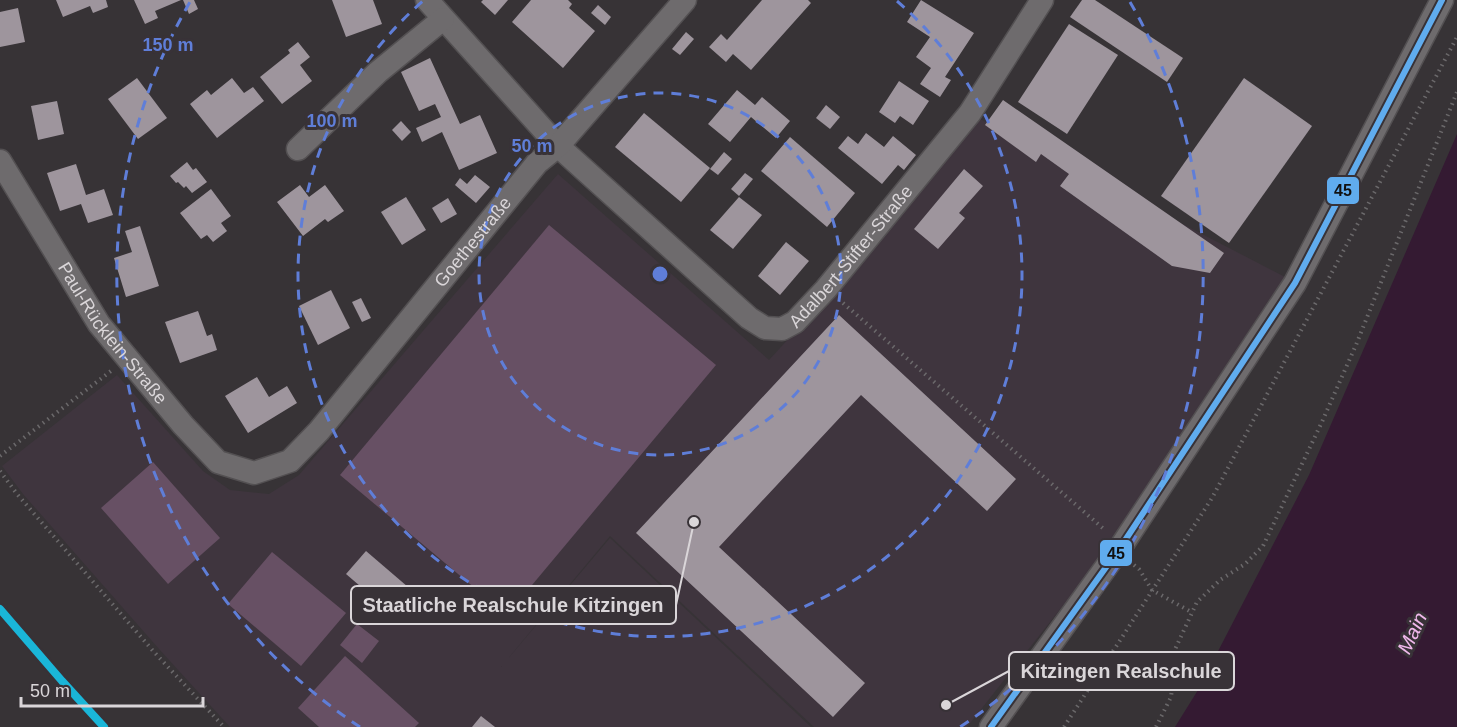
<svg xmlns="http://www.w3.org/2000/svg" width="1457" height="727" font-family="Helvetica,sans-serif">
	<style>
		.built { fill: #3f353e }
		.green { fill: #675064 }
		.water { fill: #341a32 }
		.building { fill: #9e959d }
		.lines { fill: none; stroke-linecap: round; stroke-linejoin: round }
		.street-casing { stroke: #535052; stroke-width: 25 }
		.path { stroke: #6b696b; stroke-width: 4; stroke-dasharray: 1.5 4.5; stroke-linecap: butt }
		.street { stroke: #6e6b6d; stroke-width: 22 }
		.bus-1-casing { stroke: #383237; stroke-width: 10 }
		.bus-1 { stroke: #60acee; stroke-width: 6 }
		.rail-1-casing { stroke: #383237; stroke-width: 12 }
		.rail-1 { stroke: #1ab6d8; stroke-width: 8 }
		.ring { fill: none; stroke: #5f7ed8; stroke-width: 3; stroke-dasharray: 10 8 }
		.labels { text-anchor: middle; stroke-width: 6; stroke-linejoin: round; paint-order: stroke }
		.street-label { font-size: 18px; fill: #dad6d9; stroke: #383237 }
		.water-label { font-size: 20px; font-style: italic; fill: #efb7ea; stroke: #383237 }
		.centre { fill: #5f7ed8; stroke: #383237; stroke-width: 3 }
		.ring-label { font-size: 18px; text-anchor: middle; font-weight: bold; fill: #5f7ed8; stroke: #383237; stroke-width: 6; stroke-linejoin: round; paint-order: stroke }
		.leader { fill: none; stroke: #dad6d9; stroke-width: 2 }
		.callout-dot { fill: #dad6d9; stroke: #383237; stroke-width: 2 }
		.callout { fill: #383237; stroke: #dad6d9; stroke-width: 2 }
		.callout-label { font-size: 20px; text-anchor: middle; font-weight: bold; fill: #dad6d9 }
		.line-badge { stroke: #383237; stroke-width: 2 }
		.pale-badge-label { font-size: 16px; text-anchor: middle; font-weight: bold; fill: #111 }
	</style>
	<rect width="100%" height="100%" fill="#373336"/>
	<path class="built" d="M980,119L1287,278L1115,540L967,727H814L610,536L501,667L610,538L811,727H230L159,649L23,494L2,466L117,375L203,471L230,490L269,494L299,475L558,174L769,360L827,297Z"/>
	<g class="green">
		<path d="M549,225L716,365L507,615L340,475Z"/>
		<path d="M153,462L220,538L168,584L101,508Z"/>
		<path d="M272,552L346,613L301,666L228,604Z"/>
		<path d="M357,624L379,641L362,663L340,645Z"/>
		<path d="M345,656L419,723L415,727H319L298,708Z"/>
	</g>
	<path class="water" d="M1457,134V727H1175L1198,690L1309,475Z"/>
	<g class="building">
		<path d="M56,0H106L108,7L93,13L90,6L63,17Z"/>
		<path d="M134,0H181L155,11L158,18L145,24Z"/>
		<path d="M183,0H194L198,9L189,14Z"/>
		<path d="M332,0H373L382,24L346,37Z"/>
		<path d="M483,0H508L495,15L481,2Z"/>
		<path d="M531,0H568L572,4L569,8L595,31L563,68L512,22Z"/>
		<path d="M762,0H808L811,3L751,70L733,54L726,62L709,47L721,34L727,40Z"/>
		<path d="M921,0L974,33L945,77L951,80L940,97L920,84L931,68L916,57L930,37L907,22Z"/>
		<path d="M1082,0H1095L1183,58L1167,82L1070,17Z"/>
		<path d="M598,5L611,17L605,25L591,13Z"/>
		<path d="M18,8L25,42L0,47V12Z"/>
		<path d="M1069,24L1118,55L1067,134L1018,102Z"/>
		<path d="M686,32L694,39L680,55L672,49Z"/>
		<path d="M298,42L310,57L300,65L312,81L282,104L260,77L290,53L288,50Z"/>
		<path d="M430,58L460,124L480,115L497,153L459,170L442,132L422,142L416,128L441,117L435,104L419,111L401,72Z"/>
		<path d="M137,78L167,118L138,139L108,99Z"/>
		<path d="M232,78L244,93L253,87L264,101L217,138L190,104L207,90L211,95Z"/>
		<path d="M1244,78L1312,126L1229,243L1161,196Z"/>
		<path d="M899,81L929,101L913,125L900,116L895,123L879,112Z"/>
		<path d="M737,90L755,105L762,97L790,121L776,138L751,117L730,142L708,124Z"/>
		<path d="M1003,100L1224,253L1210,273L1172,266L1060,186L1069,174L1041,154L1036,162L985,125Z"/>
		<path d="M57,101L64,134L38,140L31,106Z"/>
		<path d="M826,105L840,117L830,129L816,118Z"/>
		<path d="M644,113L710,168L681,202L615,147Z"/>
		<path d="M401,121L411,132L402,141L392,130Z"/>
		<path d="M866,133L884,147L893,136L916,155L904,170L898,165L882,184L838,148L848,136L858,144Z"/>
		<path d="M790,137L855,193L827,227L761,171Z"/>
		<path d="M724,152L732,159L718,175L710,169Z"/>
		<path d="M187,162L193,170L196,168L207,182L192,193L186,186L184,188L178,182L176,183L170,176Z"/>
		<path d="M76,164L86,195L104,189L113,215L88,223L81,204L60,211L47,173Z"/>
		<path d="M964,169L983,186L959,213L965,218L938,249L914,229Z"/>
		<path d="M745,173L753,179L739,196L731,189Z"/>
		<path d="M475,175L490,187L476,203L455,185L460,178L467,184Z"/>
		<path d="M300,185L309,197L325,185L344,211L328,222L325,219L303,236L277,202Z"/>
		<path d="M211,189L231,216L221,223L227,231L213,242L207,235L201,239L180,213Z"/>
		<path d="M406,197L426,230L402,245L381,212Z"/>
		<path d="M739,197L762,215L733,249L710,230Z"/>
		<path d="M448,198L457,214L441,223L432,208Z"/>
		<path d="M140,226L159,286L126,297L114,258L132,252L125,231Z"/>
		<path d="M786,242L809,261L780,295L758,276Z"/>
		<path d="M331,290L350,328L318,345L299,306Z"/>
		<path d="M361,298L371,318L362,322L352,302Z"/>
		<path d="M198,311L207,336L212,334L217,350L180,363L165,322Z"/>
		<path d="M839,315L1016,479L987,511L861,395L719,547L865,683L833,717L636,533Z"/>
		<path d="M257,377L269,397L287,386L297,403L248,433L225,396Z"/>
		<path d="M366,551L422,599L402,622L346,574Z"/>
		<path d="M481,716L495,727H472Z"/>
	</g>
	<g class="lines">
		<g class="street-casing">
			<g id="street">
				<path id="s1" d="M427,0L558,146L749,318L765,328L782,329L795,322L826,289L970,113L1042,0"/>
				<path d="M298,149L378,72L443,19"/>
				<path id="s2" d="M0,161L99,324L183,425L218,462L254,473L290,461L319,431L537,163L558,146L685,0"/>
				<path d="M991,727L1122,545L1295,283L1442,0"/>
			</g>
		</g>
		<g class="path">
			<path d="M843,303L1105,530"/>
			<path d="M0,456L111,371"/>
			<path d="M0,471L17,494L154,652L224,727"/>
			<path d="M1134,565L1139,569L1152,590L1193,613"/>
			<path d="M1064,727L1212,498L1457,37"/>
			<path d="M1156,727L1171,697L1174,672L1171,658L1197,602L1220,580L1245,564L1263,546L1321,424L1356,345L1457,92"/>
		</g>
		<use href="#street" class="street"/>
		<g class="bus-1-casing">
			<path id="bus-1" d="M991,727L1122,545L1295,283L1442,0"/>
		</g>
		<use href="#bus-1" class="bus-1"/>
		<g class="rail-1-casing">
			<path id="rail-1" d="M0,609L62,681L104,727"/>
		</g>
		<use href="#rail-1" class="rail-1"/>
	</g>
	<g class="ring">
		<circle cx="660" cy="274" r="181"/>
		<path d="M897 1A362 362 0 1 1 423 1"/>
		<path d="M360 727A543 543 0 0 1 190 2M1130 2A543 543 0 0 1 960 727"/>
	</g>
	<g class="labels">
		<g class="street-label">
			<text dy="6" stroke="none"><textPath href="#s2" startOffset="734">Goethestraße</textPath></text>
			<text dy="6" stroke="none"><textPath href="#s1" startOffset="590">Adalbert-Stifter-Straße</textPath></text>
			<text dy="6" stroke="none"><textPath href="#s2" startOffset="206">Paul-Rücklein-Straße</textPath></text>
		</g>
		<g class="water-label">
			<text transform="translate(1412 633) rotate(-65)" y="7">Main</text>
		</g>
	</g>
	<circle cx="660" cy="274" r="9" class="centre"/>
	<g class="ring-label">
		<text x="168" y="51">150 m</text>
		<text x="332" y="127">100 m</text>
		<text x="532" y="152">50 m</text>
	</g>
	<path class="leader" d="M694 522L676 605M946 705L1009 671"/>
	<g class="callout-dot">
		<circle cx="694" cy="522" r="6"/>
		<circle cx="946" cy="705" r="6"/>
	</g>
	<g class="callout">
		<rect x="351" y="586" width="325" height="38" rx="6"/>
		<rect x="1009" y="652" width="225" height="38" rx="6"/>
	</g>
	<g class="callout-label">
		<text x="513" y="612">Staatliche Realschule Kitzingen</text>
		<text x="1121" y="678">Kitzingen Realschule</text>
	</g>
	<g class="line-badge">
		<rect x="1326" y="176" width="34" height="29" rx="6" fill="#60acee"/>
		<rect x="1099" y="539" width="34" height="28" rx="6" fill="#60acee"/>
	</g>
	<g class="pale-badge-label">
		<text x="1343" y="196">45</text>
		<text x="1116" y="559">45</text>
	</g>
	<path d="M21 697v9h182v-9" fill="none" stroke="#dad6d9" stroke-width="3"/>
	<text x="30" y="697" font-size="18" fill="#dad6d9" stroke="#383237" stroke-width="4.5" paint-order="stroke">50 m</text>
</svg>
